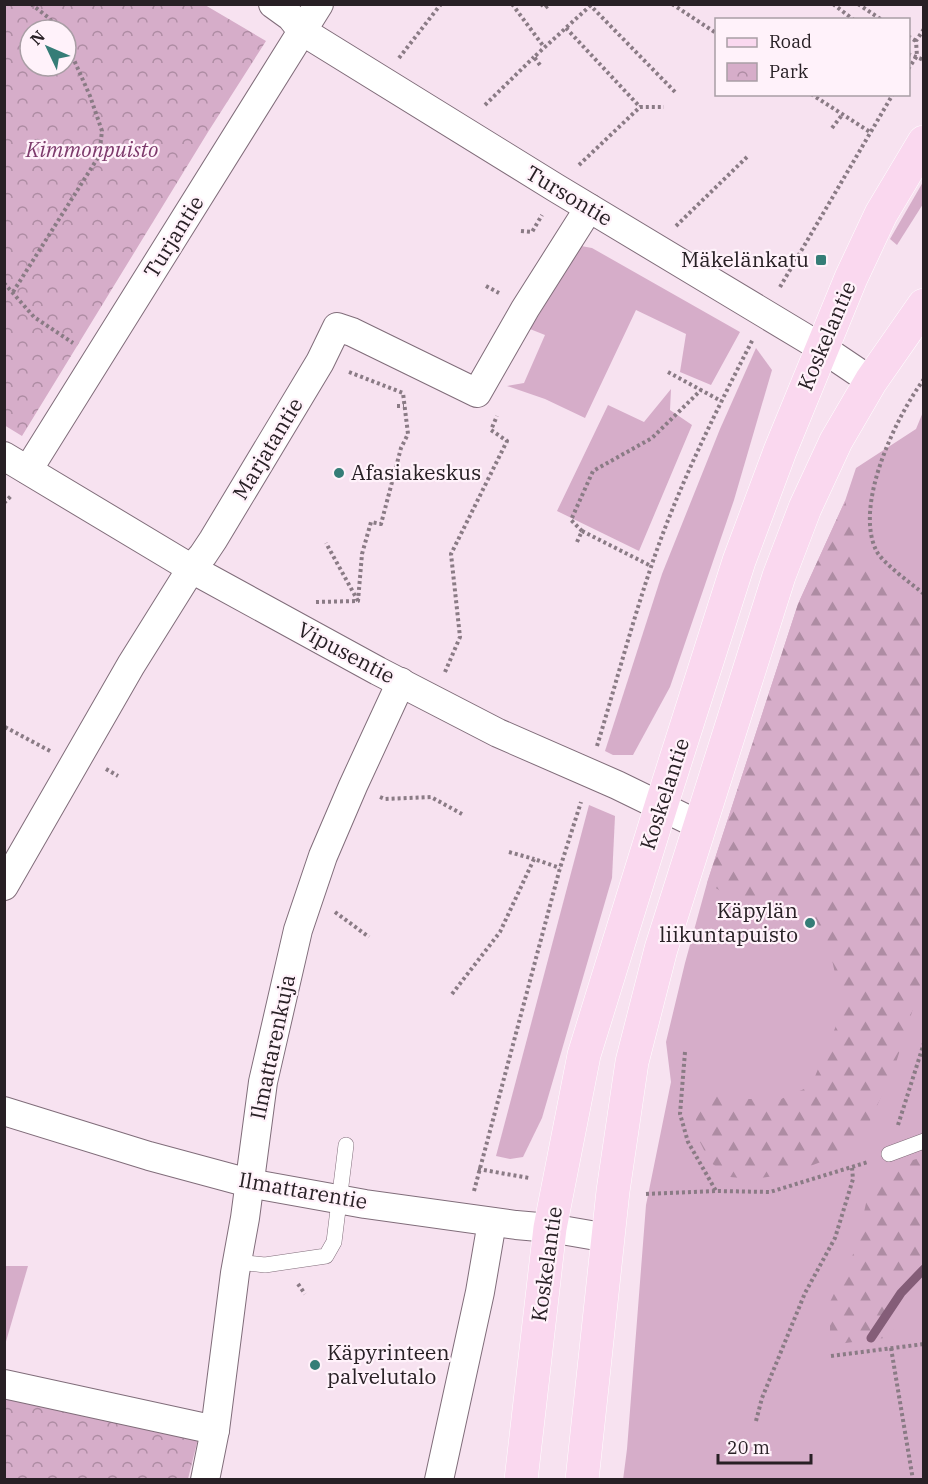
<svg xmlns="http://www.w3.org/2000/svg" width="928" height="1484" font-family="'IBM Plex Serif',serif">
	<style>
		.green { fill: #d6adc9 }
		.forest { fill: url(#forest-firs) }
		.park { fill: url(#park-crowns); fill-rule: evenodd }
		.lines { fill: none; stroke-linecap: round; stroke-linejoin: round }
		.stream { stroke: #845d78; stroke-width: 9 }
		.service-casing { stroke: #806d7a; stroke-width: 16 }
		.minor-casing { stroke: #806d7a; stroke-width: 30 }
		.primary-casing { stroke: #fff; stroke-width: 34 }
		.path { stroke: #8a7b85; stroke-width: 4; stroke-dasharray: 3 3; stroke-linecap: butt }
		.service { stroke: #fff; stroke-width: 15 }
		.minor { stroke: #fff; stroke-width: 28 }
		.primary { stroke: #fad8ef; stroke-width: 33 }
		.poi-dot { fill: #357d77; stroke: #fff2fa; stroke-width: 2 }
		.labels { text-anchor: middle; stroke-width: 4.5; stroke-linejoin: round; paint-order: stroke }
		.park-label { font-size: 21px; font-style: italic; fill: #7d3a6c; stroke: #fff2fa }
		.street-label { font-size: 21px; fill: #282025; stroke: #fff2fa }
		.poi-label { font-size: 21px; fill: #282025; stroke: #fff2fa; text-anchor: end }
	</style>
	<defs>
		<pattern id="forest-firs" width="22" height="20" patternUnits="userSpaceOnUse" patternTransform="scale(1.5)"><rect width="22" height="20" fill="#d6adc9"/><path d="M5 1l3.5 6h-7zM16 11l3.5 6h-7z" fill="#ae8ca3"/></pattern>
		<pattern id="park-crowns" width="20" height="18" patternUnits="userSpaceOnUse" patternTransform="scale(1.5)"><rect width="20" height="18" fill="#d6adc9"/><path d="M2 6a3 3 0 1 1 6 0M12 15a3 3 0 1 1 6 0" fill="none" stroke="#ae8ca3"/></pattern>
	</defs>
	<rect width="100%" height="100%" fill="#f7e2f0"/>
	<g class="green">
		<path d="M923,182V204L897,245L890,239Z"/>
		<path d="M581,246L592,248L740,332L711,385L680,372L686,334L636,310L585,418L545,399L507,386L524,383L545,335L530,329Z"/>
		<path d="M756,348L772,370L734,500L670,687L633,755H613L605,751L662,574L720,429Z"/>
		<path d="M671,389L670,410L692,425L639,551L557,511L608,405L644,422Z"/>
		<path d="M923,412V1479L623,1480L627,1449L646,1205L671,1082L666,1042L685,963L707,883L798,604L845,501L856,468L916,429Z"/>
		<path d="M589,805L615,816L612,878L542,1118L523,1157L510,1159L496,1156Z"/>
		<path d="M5,1266H28L5,1345L4,1266Z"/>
	</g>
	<g class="forest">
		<path d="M845,501C849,516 858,556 867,567C879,582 907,598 923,609L924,767L919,776L924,794L923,977L894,1069L864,1134L850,1151L789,1174L753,1179L730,1177L710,1162L700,1142L691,1092L746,1099H781L811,1086L843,1009L828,942L804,899L785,897L767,904L747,906L707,883L798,604Z"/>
		<path d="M923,1157V1274L897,1304L892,1337L830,1345V1302L856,1248L873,1172Z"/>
	</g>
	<g class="park">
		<path d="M4,5H205L266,41L208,132L22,436L4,425ZM30,30H66V66H30Z"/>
		<path d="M4,1394L199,1435L188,1479H5Z"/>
	</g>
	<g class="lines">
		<path class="stream" d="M871,1338L901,1293L924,1269"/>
		<g class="service-casing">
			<g id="service">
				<path d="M889,1154L924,1141"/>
				<path d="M237,1262L265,1265L326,1256L334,1242L346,1145"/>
			</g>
		</g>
		<g class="minor-casing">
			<g id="minor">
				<path d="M273,4L291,17L302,31L556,188L822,348L871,381"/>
				<path d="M4,456L199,573L378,671L498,733L617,785L699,825"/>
				<path d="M28,470L319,4"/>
				<path d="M4,886L131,665L191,569L203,555L213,540L320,362L337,327L352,332L477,393L525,309L589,208"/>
				<path d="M4,1111L149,1156L249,1183L365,1204L516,1225L550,1228L608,1238"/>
				<path d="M4,1384L215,1430"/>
				<path d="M205,1480L215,1430L235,1273L245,1218L263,1082L298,930L323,856L353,786L401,682"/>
				<path d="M439,1480L480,1292L492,1222"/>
			</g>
		</g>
		<g class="primary-casing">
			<g id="primary">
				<path d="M521,1480L550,1228L584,1055L661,806L739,561L780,451L851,278L881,214L924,142"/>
				<path d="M582,1480L613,1191L632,1062L661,949L779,576L805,508L836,441L871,381L924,305"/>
			</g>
		</g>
		<g class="path">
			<path d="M31,4L49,18L58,30"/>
			<path d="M512,4L544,47"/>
			<path d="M541,4L545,8L550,4"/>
			<path d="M589,4L677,94"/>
			<path d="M672,4L716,33"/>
			<path d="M833,4L854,20"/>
			<path d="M858,4L882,20"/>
			<path d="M566,28L640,107"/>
			<path d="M908,36L916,41"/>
			<path d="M908,54L924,60"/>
			<path d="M399,58L441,4"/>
			<path d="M540,65L534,57L591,5"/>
			<path d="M908,69L917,56L916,41L924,29"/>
			<path d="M811,94L870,132"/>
			<path d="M485,105L534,57"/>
			<path d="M832,128L842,115"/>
			<path d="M579,165L640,107H664"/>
			<path d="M676,226L749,155"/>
			<path d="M521,231L532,232L542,215"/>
			<path d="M4,283L34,317L73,343"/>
			<path d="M486,286L499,293"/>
			<path d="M780,287L893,94"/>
			<path d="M13,292L99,156L102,131L90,96L66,42"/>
			<path d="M349,372L403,393L408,434L401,448L381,524L371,522L362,554L358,601"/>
			<path d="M668,372L721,401"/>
			<path d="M924,379C896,417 854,504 876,550C882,563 912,584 924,594"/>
			<path d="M397,406H404"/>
			<path d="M4,503L12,495"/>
			<path d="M582,531L651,566"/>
			<path d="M577,542L582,531L571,520L593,471L652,438L701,390"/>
			<path d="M316,602L358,601L326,543"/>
			<path d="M445,672L460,637L451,554L507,441L491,430L497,416"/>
			<path d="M5,727L50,751"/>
			<path d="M597,746C615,687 631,626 651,567C677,489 715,413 753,339"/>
			<path d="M106,769L118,776"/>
			<path d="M380,797L385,799L431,797L462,814"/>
			<path d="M509,852L534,859"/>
			<path d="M335,912L369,937"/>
			<path d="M452,994L500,932L534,859L560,868"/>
			<path d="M685,1052L680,1114L688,1142L716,1191"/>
			<path d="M898,1125L924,1043"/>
			<path d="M478,1169L529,1178"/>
			<path d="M474,1191L560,868L581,802"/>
			<path d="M646,1194L716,1191L770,1192L868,1162"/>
			<path d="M298,1284L305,1294"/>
			<path d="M891,1348L913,1480"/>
			<path d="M831,1356L924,1344"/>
			<path d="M756,1421L762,1398L805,1293L835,1238L853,1179L852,1168"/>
		</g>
		<use href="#service" class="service"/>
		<use href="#minor" class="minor"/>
		<use href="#primary" class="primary"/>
	</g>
	<g class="poi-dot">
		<rect x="815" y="254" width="12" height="12" rx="3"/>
		<circle cx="339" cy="473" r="6"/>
		<circle cx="810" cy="923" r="6"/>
		<circle cx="315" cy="1365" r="6"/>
	</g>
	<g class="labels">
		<g class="park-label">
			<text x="92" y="157">Kimmonpuisto</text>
		</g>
		<g class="street-label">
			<text transform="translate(569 196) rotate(31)" y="7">Tursontie</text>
			<text transform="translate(174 237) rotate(-58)" y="7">Turjantie</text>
			<text transform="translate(827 336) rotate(-67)" y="7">Koskelantie</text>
			<text transform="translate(268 449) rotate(-59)" y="7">Marjatantie</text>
			<text transform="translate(346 653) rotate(28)" y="7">Vipusentie</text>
			<text transform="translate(665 794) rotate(-72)" y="7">Koskelantie</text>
			<text transform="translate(273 1047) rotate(-78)" y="7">Ilmattarenkuja</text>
			<text transform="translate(303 1191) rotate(10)" y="7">Ilmattarentie</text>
			<text transform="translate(547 1264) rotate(-82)" y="7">Koskelantie</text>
		</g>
		<g class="poi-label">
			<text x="809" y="267">Mäkelänkatu</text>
			<text x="351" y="480" text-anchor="start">Afasiakeskus</text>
			<text x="798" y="918">Käpylän<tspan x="798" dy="24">liikuntapuisto</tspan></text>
			<text x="327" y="1360" text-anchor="start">Käpyrinteen<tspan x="327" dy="24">palvelutalo</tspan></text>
		</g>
	</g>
	<rect width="928" height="1484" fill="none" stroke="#282025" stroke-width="12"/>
	<rect x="715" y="18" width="195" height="78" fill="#fff2fa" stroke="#a99ea5" stroke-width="1.5"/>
	<rect x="727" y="38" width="30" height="9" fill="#fad8ef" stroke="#a99ea5" stroke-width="1.5"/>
	<text x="769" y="48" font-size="18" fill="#282025">Road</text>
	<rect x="727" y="63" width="30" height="18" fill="url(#park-crowns)" stroke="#a99ea5" stroke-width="1.5"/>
	<text x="769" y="78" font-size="18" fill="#282025">Park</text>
	<g transform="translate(48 48) rotate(314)"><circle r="28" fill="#fff2fa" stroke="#a99ea5" stroke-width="1.5"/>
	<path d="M0-4.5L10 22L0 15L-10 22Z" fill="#357d77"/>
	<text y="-9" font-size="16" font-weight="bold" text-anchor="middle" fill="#282025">N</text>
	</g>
	<path d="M718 1454v9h93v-9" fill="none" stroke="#282025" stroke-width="3"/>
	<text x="727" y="1454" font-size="18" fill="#282025" stroke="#fff2fa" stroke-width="4.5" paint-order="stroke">20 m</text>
</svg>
